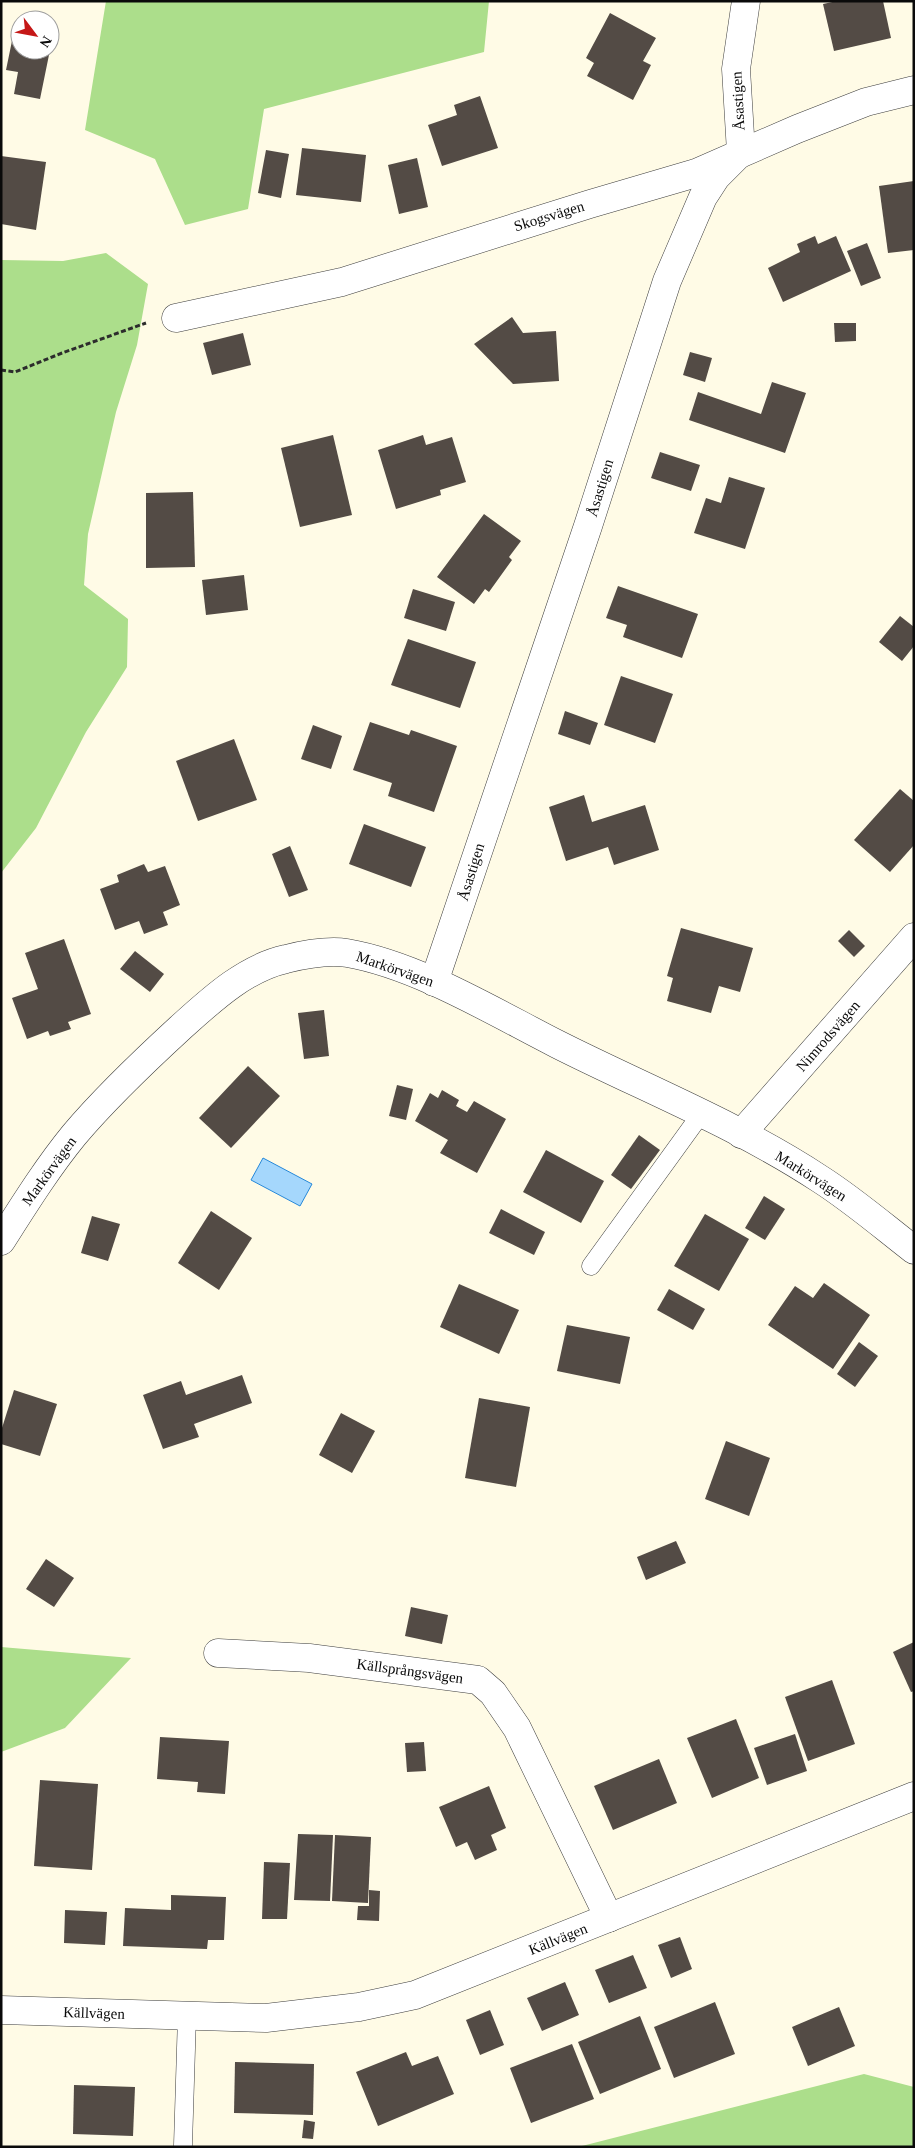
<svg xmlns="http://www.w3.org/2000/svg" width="915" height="2148" font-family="'Times New Roman',serif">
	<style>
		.forest { fill: #acde8b }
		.water { fill: #a5d7fc; stroke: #2688d9 }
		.building { fill: #534b45 }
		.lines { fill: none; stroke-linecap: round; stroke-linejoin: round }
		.service-casing { stroke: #3d3d3d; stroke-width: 19 }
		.minor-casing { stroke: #3d3d3d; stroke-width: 29 }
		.tertiary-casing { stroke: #3d3d3d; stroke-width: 29 }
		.path { stroke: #2c2c2c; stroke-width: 3; stroke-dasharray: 5 2.5; stroke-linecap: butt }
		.service { stroke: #fff; stroke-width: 18 }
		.minor { stroke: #fff; stroke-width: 28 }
		.tertiary { stroke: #fff; stroke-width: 28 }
		.labels { text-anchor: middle; stroke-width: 5; stroke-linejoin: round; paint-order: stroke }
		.street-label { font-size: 15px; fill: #0a0a0a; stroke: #fff }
	</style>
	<rect width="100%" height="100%" fill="#fffbe6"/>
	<g class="forest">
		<path d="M106,1H489L484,52L264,109L248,209L185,225L155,159L85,130Z"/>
		<path d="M106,253L148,284L137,345L116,412L88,534L84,585L128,619L127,667L86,732L36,828L1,873V260L63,261Z"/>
		<path d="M1,1647L131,1658L65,1728L1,1752Z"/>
		<path d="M864,2074L914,2087V2147H578Z"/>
	</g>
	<path class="water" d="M263,1158L312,1184L300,1206L251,1180Z"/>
	<g class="building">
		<path d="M837,1H883L891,38L834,51L823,4Z"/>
		<path d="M610,13L656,38L643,61L651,65L633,100L587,76L594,63L586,58Z"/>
		<path d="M13,36L20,37V50H50L40,99L14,94L18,72L6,70Z"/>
		<path d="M480,96L498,148L442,166L428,125L457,115L454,105Z"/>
		<path d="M302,148L366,155L361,202L296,195Z"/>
		<path d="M266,150L289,154L281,198L258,193Z"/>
		<path d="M1,156L46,162L36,230L1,224Z"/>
		<path d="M417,158L428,207L399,214L388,165Z"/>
		<path d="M914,181V250L888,253L879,186Z"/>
		<path d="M815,236L818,244L836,236L851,271L783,302L768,268L800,252L797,244Z"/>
		<path d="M867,243L881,278L861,286L847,251Z"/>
		<path d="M512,317L523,333L556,331L559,381L513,384L474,344Z"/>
		<path d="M834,323H856V341L835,342Z"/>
		<path d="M243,333L251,365L212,375L203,343Z"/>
		<path d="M690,352L712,358L705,382L683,375Z"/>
		<path d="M772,382L806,393L785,453L689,420L698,392L761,414Z"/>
		<path d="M333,435L352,515L300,527L281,448Z"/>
		<path d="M423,435L426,445L452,437L466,482L440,490L441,495L396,509L378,450Z"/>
		<path d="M660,452L700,465L691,491L651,478Z"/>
		<path d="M729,477L765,488L745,549L694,533L706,498L721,503Z"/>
		<path d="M193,492L195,567L146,568V493Z"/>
		<path d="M484,514L521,541L509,557L512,560L489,592L485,589L474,604L437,577Z"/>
		<path d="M244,575L248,610L206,615L202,580Z"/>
		<path d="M618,586L698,614L682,658L623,637L627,625L606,618Z"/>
		<path d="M413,589L455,602L446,631L404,618Z"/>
		<path d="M900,616L914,627V646L902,661L879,642Z"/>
		<path d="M408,639L476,662L460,708L391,685Z"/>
		<path d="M621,676L673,694L655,743L604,725Z"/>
		<path d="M565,711L598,723L590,745L558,734Z"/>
		<path d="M370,722L409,735L411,730L457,746L434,812L388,796L392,783L353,770Z"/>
		<path d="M313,725L342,736L331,769L301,759Z"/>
		<path d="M234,739L257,800L198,821L176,761Z"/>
		<path d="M900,789L914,801V845L890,872L854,840Z"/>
		<path d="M584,795L592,822L645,805L659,850L614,865L608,847L566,861L549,807Z"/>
		<path d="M364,824L426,847L411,887L349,864Z"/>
		<path d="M290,846L308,890L289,897L272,854Z"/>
		<path d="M144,864L148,872L165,866L180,905L163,912L168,925L144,934L139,921L115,930L100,889L119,882L117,875Z"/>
		<path d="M681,928L753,948L740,992L719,986L711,1013L667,1001L673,978L667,976Z"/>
		<path d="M849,930L865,946L854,957L838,941Z"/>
		<path d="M64,939L91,1014L68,1022L71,1029L50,1036L48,1031L27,1039L12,998L38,989L25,953Z"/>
		<path d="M135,951L164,974L150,992L120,969Z"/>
		<path d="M324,1010L329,1056L304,1059L298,1013Z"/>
		<path d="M248,1066L280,1096L231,1148L199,1118Z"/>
		<path d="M397,1085L413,1089L406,1120L389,1116Z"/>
		<path d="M442,1090L459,1100L456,1106L467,1112L474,1101L506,1119L477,1173L440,1153L448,1140L415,1121L430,1093L438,1098Z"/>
		<path d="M639,1135L660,1150L631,1189L611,1175Z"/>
		<path d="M546,1150L604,1181L581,1223L523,1192Z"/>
		<path d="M764,1196L785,1209L765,1240L745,1228Z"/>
		<path d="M501,1209L545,1232L534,1255L489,1233Z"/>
		<path d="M211,1211L252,1238L219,1290L178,1263Z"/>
		<path d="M705,1214L749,1239L719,1291L674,1266Z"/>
		<path d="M92,1216L120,1224L108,1261L81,1253Z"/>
		<path d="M824,1283L870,1315L833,1369L768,1325L795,1286L813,1298Z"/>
		<path d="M459,1284L519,1310L499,1354L440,1327Z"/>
		<path d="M669,1289L705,1309L693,1330L657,1310Z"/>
		<path d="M567,1325L630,1337L620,1384L557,1371Z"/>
		<path d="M859,1342L878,1356L855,1387L837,1374Z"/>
		<path d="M242,1375L252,1403L194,1424L199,1437L163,1449L143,1395L181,1381L186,1395Z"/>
		<path d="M14,1390L57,1404L40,1456L1,1444V1431Z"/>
		<path d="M479,1398L530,1407L516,1487L465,1478Z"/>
		<path d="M341,1413L375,1431L352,1473L319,1455Z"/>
		<path d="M726,1441L770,1458L749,1516L705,1499Z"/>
		<path d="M676,1541L686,1563L646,1580L637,1557Z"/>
		<path d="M46,1559L74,1578L54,1607L26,1589Z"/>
		<path d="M411,1607L448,1615L442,1644L405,1636Z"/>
		<path d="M914,1642V1691L911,1692L893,1652Z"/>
		<path d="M832,1680L855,1744L808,1761L785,1697Z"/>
		<path d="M736,1719L759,1778L712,1798L687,1738Z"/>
		<path d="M795,1734L807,1771L767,1785L754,1748Z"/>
		<path d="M160,1737L229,1741L225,1794L197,1792L198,1782L157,1779Z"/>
		<path d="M424,1742L426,1771L407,1772L405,1743Z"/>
		<path d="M659,1759L677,1803L613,1830L594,1786Z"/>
		<path d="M40,1780L98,1784L92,1870L34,1866Z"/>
		<path d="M489,1786L506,1828L491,1835L497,1850L475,1860L467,1842L456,1847L439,1807Z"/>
		<path d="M298,1834L333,1835L330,1901L294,1900Z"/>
		<path d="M335,1835L371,1837L368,1903L332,1901Z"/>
		<path d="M264,1862L290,1863L287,1919H262Z"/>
		<path d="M369,1890L380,1891L379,1921L357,1920L358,1906H369Z"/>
		<path d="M171,1895L226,1897L224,1940H208L207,1949L123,1946L125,1908L171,1910Z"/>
		<path d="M65,1910L107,1912L105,1945L64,1943Z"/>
		<path d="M680,1937L692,1969L671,1978L658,1945Z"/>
		<path d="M633,1955L647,1988L609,2003L595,1970Z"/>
		<path d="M565,1982L579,2015L542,2031L527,1998Z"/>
		<path d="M715,2002L735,2054L674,2078L654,2027Z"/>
		<path d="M839,2007L855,2046L808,2066L792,2027Z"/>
		<path d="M490,2010L504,2045L480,2055L466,2020Z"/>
		<path d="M640,2016L661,2069L600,2094L578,2042Z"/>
		<path d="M572,2044L594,2099L531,2123L510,2068Z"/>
		<path d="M406,2052L412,2066L438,2056L454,2094L378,2126L356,2072Z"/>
		<path d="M235,2062L314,2064L313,2115L234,2113Z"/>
		<path d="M74,2085L135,2087L133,2136L73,2134Z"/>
		<path d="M304,2120L315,2122L313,2139L302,2138Z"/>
	</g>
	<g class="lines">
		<g class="service-casing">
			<g id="service">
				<path d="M591,1266L701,1114"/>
				<path d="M183,2145L187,2016"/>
			</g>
		</g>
		<g class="minor-casing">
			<g id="minor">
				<path d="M176,318L342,282L590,204L696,173L797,129L866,102L914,90"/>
				<path d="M434,982L588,526L667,281L703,197L716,177L741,152L736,69L746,1"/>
				<path d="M741,1134L914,937"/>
				<path d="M1,1241C24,1205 47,1168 74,1135C106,1097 143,1062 180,1028C211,1000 245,968 286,959C306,954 327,950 347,953C417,965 494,1012 557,1044C644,1088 738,1125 820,1179C853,1200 883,1226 914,1250"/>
				<path d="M218,1653L309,1658L478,1680L493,1693L517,1728L609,1918"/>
			</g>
		</g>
		<g class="tertiary-casing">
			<path id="tertiary" d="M1,2010L266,2018L359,2007L415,1995L914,1796"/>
		</g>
		<path class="path" d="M1,370L15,372L62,353L146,323"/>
		<use href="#service" class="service"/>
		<use href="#minor" class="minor"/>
		<use href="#tertiary" class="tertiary"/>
	</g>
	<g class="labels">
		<g class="street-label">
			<text transform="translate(738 101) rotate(-93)" y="5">Åsastigen</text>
			<text transform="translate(549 216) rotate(-17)" y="5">Skogsvägen</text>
			<text transform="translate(600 488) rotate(-73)" y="5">Åsastigen</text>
			<text transform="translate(471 872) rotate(-73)" y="5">Åsastigen</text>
			<text transform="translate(395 969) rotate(19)" y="5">Markörvägen</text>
			<text transform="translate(828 1036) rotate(-49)" y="5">Nimrodsvägen</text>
			<text transform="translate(49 1171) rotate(-54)" y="5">Markörvägen</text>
			<text transform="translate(811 1176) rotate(32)" y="5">Markörvägen</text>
			<text transform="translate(410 1671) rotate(8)" y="5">Källsprångsvägen</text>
			<text transform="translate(558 1939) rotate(-22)" y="5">Källvägen</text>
			<text transform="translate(94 2013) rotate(2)" y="5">Källvägen</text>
		</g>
	</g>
	<rect width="915" height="2148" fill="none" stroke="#0a0a0a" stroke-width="5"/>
	<g transform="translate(35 35) rotate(122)"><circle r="24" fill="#ffffff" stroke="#9d9d9d"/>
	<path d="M0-4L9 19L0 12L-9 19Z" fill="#c51817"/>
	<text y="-8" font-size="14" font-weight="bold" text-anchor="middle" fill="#0a0a0a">N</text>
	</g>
</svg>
